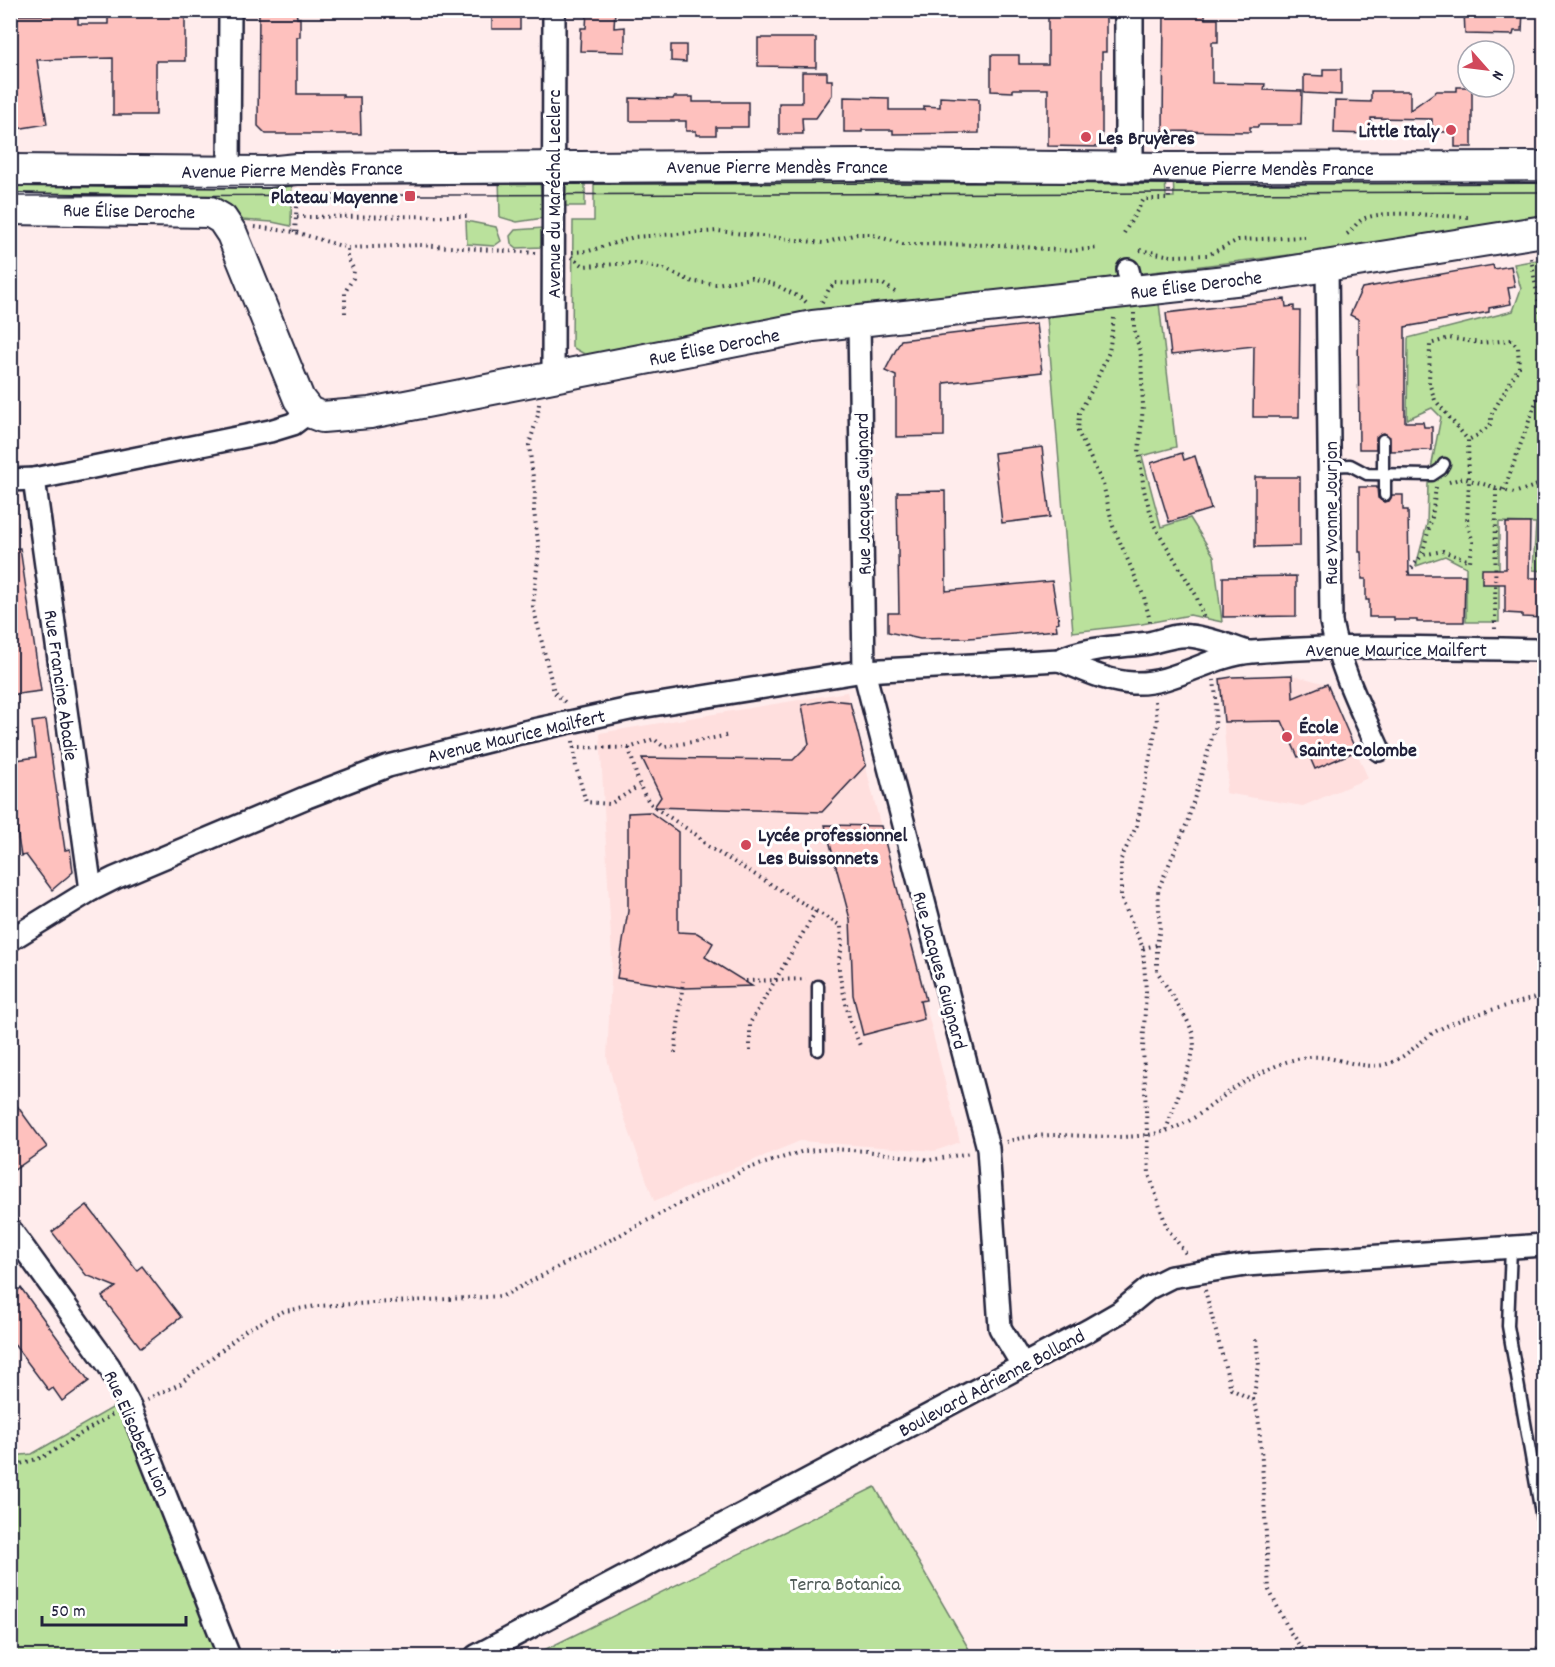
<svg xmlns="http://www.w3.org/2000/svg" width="1555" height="1667" font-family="Dekko,sans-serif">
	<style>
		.built { fill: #ffdfde }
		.green { fill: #bae19c; stroke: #6e826c; stroke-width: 1.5 }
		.building { fill: #fec1be; stroke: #22223b; stroke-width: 1.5 }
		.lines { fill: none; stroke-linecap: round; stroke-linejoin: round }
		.service-casing { stroke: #22223b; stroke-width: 15 }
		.minor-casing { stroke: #22223b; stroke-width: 26 }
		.tertiary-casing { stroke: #22223b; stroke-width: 32 }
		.secondary-casing { stroke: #22223b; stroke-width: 34 }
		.path { stroke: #22223b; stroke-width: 4; stroke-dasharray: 1.5 4.5; stroke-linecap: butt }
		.service { stroke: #fff; stroke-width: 10 }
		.minor { stroke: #fff; stroke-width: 21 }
		.tertiary { stroke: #fff; stroke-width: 27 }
		.secondary { stroke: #fff; stroke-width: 30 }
		.tram { stroke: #22223b; stroke-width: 1.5 }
		.poi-dot { fill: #d1495b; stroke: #fff; stroke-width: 2 }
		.labels { text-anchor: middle; stroke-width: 6; stroke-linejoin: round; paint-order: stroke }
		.poi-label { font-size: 20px; font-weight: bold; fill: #22223b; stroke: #fff; text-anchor: start }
		.street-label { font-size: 20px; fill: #22223b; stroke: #fff }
		.park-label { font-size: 20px; fill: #505b58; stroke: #fff }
	</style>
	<rect width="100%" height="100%" fill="#ffecec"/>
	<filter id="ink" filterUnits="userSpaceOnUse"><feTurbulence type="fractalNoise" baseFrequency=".0167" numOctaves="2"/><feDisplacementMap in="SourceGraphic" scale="12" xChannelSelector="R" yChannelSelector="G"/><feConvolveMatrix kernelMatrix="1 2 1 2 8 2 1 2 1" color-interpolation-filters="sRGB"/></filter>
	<g filter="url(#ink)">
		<g class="built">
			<path d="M1292,675L1327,684L1368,778L1303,806L1225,793L1228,777L1220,679L1232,677Z"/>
			<path d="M847,692L960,1142L935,1151L800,1141L654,1201L617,1097L607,1058L612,957L600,733Z"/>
		</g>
		<g class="green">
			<path d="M292,174L291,226L272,222L11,204V178Z"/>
			<path d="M1544,174V223L1113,277L586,355L572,347L573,221H594V177L1165,175L1166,197H1174L1173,175Z"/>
			<path d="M499,175L540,181L543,218L517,222L500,217Z"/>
			<path d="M585,177V206H561L562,181Z"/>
			<path d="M466,221L496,227L501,241L494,246L467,244Z"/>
			<path d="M543,228L542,247L517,248L511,243L510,236L515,230Z"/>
			<path d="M1544,259V571L1533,570L1536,523L1499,522V622H1466V567L1445,556L1416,566L1427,524L1428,484L1441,417L1432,408L1407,419L1408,338L1513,311L1521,289L1514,264Z"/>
			<path d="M1159,303L1176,447L1142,456L1161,527L1190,518L1214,556L1222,622L1190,615L1142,624L1073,632L1047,316Z"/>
			<path d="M119,1404L218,1656H11V1456L32,1454Z"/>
			<path d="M875,1487L973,1656H532Z"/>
		</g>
		<g class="building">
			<path d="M259,10H296L297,18H300V37H297V94H343V97H360L361,134H266L258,126Z"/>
			<rect x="492" y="10" width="28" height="19"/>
			<path d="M587,10H615L614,28L625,27V52L580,51L581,28H586Z"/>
			<path d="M1048,10H1106V52H1102V147L1048,146V89H1013V92L991,91V55H1019V64H1048Z"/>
			<path d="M1164,10H1205V19H1218V42H1212V83L1265,84L1264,90L1302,91L1301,125H1258V127H1250V132L1163,131Z"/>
			<path d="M1464,10H1523L1522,31H1514L1513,35L1465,34Z"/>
			<path d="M10,15H78V24H108V15H185V61H156V115H113V58L37,60L47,124L10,130Z"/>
			<path d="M758,38H816V67L758,66Z"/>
			<path d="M671,45H686V62L671,61Z"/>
			<path d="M1323,69H1341V95L1304,93V75L1323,76Z"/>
			<path d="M802,72H827V80H832V95L816,118H802L803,134H779V103H802Z"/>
			<path d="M1457,87H1472V147H1455V132H1432V119L1371,118V134L1334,133L1335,101L1371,102V91H1410V110L1437,91H1457Z"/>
			<path d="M674,97H693V102H748V127H716V135H696V131H686V121H630V98L673,99Z"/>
			<path d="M844,97L889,98V110H924V106L940,107V97L979,99V133L893,134V130H862V132H844Z"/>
			<path d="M1493,265L1494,269L1511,266L1515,287L1508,288L1511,304L1489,308V312L1405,327V422H1423L1424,427H1432V450L1390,451V437L1384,433L1376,437V449H1359L1358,319L1350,315L1362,288Z"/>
			<path d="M1285,299L1286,307L1294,306V311H1300L1299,417H1253L1254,346L1171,355L1166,313Z"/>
			<path d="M1036,324L1042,372L944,383V436L896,437V376L885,371L901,340Z"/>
			<path d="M1042,447L1050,517L1002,523L994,453Z"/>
			<path d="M1182,453L1184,460L1195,456L1211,509L1169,522L1151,463Z"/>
			<path d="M1255,477H1300V546L1255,547Z"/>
			<path d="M1359,487H1377L1378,498L1384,502L1389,501L1392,495H1403V510H1408L1409,575H1465L1464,622H1417V620H1394V617H1369V600H1366V579H1362L1361,552H1359Z"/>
			<path d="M945,491L946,591L1052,581L1059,622L1056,623L1057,630L969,638L920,639L888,632V613H899L897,492Z"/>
			<path d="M1506,523H1530L1529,578H1545V618L1522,617V614L1505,613V584H1482V569H1506Z"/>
			<path d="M20,548L41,691L10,695V549Z"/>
			<path d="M1296,576V616L1223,617V577Z"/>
			<path d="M1292,675L1293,698L1327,684L1356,751L1315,769L1308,753L1298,757L1282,721L1224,722L1220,679L1232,677Z"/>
			<path d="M829,700L850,702L866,765L822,812L654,807L661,797L642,758L793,760L809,744L802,705Z"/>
			<path d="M46,720L65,850L70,849L73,872L52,890L26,855L21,856L10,787V761L36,757L32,722Z"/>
			<path d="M650,812L678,832V932L697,933L713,943L705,957L752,986L684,988L617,978L628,911V813Z"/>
			<path d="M825,825L881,826L926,1000L920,1001L924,1019L863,1035L853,995L850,919Z"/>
			<path d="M10,1096L47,1147L10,1173Z"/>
			<path d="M87,1205L137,1270L142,1266L181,1317L141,1348L102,1297L116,1287L86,1275L52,1232Z"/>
			<path d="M21,1288L89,1381L62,1401L53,1388L49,1391L10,1339V1296Z"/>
		</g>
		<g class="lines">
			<g class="service-casing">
				<g id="service">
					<path d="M1329,466L1350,465L1367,474L1432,475L1441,469L1444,464"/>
					<path d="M1383,475V440"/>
					<path d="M1385,495V475"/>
					<path d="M818,1050V986"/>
					<path d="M1511,1247L1508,1326L1542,1519"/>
				</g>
			</g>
			<g class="minor-casing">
				<g id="minor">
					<path d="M229,171L230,10"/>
					<path d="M1327,266L1331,622C1340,668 1360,708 1379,750"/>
					<path d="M1128,270L1133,291"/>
					<path d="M859,321L864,671L988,1148L1000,1328L1023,1366"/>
					<path d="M553,378L554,10"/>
					<path d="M34,479L91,890"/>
					<path d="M10,480L34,479L270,431L293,424L309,412"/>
					<path d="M1059,660C1082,669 1107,682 1133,683C1174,685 1211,655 1252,652C1349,644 1447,648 1544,650"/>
					<path d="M10,940L91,890L115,878L307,797L388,766L520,733L634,708L864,671L1059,660C1087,647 1119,647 1149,643C1163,640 1176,634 1190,636C1210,638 1229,646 1248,652"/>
					<path d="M10,1229L109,1366L130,1406L229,1656"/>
					<path d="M476,1656L1089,1330L1120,1312L1149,1288L1171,1277L1246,1265L1544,1245"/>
				</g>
			</g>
			<g class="tertiary-casing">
				<path id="tertiary" d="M1129,10V168"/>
			</g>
			<g class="secondary-casing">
				<g id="secondary">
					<path d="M10,170L267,172L297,169L865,165L1168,168L1544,167"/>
					<path d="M10,209L210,212L222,219L232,234L299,399L309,412L322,417L370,413L813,326L1244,279L1544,231"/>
				</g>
			</g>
			<g class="path">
				<path d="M297,201H354"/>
				<path d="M297,217L467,216"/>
				<path d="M255,227L295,232L348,248L420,245L535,253"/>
				<path d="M295,232L297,200"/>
				<path d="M1124,233L1144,199H1169V190"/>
				<path d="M1347,234C1354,229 1357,221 1365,218C1391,209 1439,217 1469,217"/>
				<path d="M1140,250L1171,256L1208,255L1238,240L1305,237"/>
				<path d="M572,252L589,251L634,237L718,231L823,243L857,234H870L903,244L1002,245L1069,251L1099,248"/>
				<path d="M571,257L584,266L635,263L664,269L693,282L716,284L751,278L776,285L803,299L808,304"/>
				<path d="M1531,258L1544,335"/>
				<path d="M822,302L829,289L835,283L883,284L897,293"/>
				<path d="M345,313V292L353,278L354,270L348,259V248"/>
				<path d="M1134,313V328L1141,356L1143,406L1139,452L1144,490L1154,525L1196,595L1204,619"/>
				<path d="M1114,318L1109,352L1093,388L1079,413L1078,432L1103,484L1113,526L1144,597L1151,625"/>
				<path d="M539,404L538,415L529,445L535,493L534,511L539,549L533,606L554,692L567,704"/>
				<path d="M1449,482L1463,478L1514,493L1544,483"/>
				<path d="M1436,487L1432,517L1422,555L1443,551L1470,561L1473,542L1467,523L1469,480L1468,440L1435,400L1429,383L1430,344L1449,338L1480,343L1511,340L1518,347L1519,367L1491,415V424L1478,435L1468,440"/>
				<path d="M1504,490L1544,380"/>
				<path d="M1408,573L1422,555"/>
				<path d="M1495,629L1496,488"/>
				<path d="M1155,701L1157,722L1137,825L1121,859V898L1143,948L1146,991L1143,1048L1149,1174L1167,1228L1187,1255"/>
				<path d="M573,741L576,767L586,802L610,804L639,786"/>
				<path d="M574,747L629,748L654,739L664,747L730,735"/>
				<path d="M629,748C635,768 638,792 654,807L698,836L707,846L841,926L842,948L838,962L840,977L850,1021L861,1048"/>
				<path d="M1143,948L1157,945"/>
				<path d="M746,981L806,979"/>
				<path d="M750,1051V1023L816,911"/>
				<path d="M675,1053L683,981"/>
				<path d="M1166,1130L1191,1060L1194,1046L1193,1033L1187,1020L1157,971V945L1160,927L1158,890L1187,823L1215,728L1216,698L1214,680"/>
				<path d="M1006,1142C1058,1125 1116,1147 1169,1130C1198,1120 1218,1098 1242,1083C1255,1076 1270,1068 1283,1063C1293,1059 1309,1056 1319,1057C1339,1058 1362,1069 1383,1065C1406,1060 1420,1039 1440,1029C1471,1013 1511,1006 1544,995"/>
				<path d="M1205,1290L1231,1389L1253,1400L1258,1415L1262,1461L1269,1590L1290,1632L1307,1656"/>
				<path d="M147,1399L180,1384L246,1330L284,1311L317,1306L503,1296L746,1169L804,1151L831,1149L866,1151L930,1160L971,1153"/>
				<path d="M1253,1400L1259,1365L1256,1339"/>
				<path d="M10,1467L43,1457L113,1414"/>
				<path d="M1527,1656L1544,1643"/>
			</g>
			<use href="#service" class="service"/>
			<use href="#minor" class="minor"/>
			<use href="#tertiary" class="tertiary"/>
			<use href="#secondary" class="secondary"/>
			<g class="tram">
				<path d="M10,186L1544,181"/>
				<path d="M10,196L1544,192"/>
			</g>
		</g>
	</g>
	<g class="poi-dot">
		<circle cx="1451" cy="130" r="6"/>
		<circle cx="1086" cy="137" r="6"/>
		<rect x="404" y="190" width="12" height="12" rx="3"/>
		<circle cx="1287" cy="737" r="6"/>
		<circle cx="746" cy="845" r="6"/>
	</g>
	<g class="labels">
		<g class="poi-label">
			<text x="1439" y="137" text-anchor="end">Little Italy</text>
			<text x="1098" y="144">Les Bruyères</text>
			<text x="398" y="203" text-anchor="end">Plateau Mayenne</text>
			<text x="1299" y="733">École<tspan x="1299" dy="23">Sainte-Colombe</tspan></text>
			<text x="758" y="841">Lycée professionnel<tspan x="758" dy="23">Les Buissonnets</tspan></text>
		</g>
		<g class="street-label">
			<text x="777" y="173">Avenue Pierre Mendès France</text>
			<text x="1263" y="175">Avenue Pierre Mendès France</text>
			<text transform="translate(292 169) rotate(-1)" y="7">Avenue Pierre Mendès France</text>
			<text transform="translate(553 194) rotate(-90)" y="7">Avenue du Maréchal Leclerc</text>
			<text transform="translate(129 210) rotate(1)" y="7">Rue Élise Deroche</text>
			<text transform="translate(1196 284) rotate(-7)" y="7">Rue Élise Deroche</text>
			<text transform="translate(714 346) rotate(-11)" y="7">Rue Élise Deroche</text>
			<text transform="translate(862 494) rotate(-91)" y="7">Rue Jacques Guignard</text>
			<text transform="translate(1330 513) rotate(-90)" y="7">Rue Yvonne Jourjon</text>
			<text x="1396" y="656">Avenue Maurice Mailfert</text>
			<text transform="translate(62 685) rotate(82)" y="7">Rue Francine Abadie</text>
			<text transform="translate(516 735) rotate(-13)" y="7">Avenue Maurice Mailfert</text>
			<text transform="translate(941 970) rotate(75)" y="7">Rue Jacques Guignard</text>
			<text transform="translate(991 1382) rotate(-28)" y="7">Boulevard Adrienne Bolland</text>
			<text transform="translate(138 1433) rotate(66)" y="7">Rue Elisabeth Lion</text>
		</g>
		<g class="park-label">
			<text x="845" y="1590">Terra Botanica</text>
		</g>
	</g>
	<rect width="1555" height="1667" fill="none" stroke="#fff" stroke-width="36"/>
	<rect x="18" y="18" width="1519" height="1631" fill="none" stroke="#22223b" stroke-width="2" filter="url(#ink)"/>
	<g transform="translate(1486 69) rotate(118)"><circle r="28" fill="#ffffff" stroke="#a7a7b1" stroke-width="1.5"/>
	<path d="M0-4.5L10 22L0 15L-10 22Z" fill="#d1495b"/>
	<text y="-9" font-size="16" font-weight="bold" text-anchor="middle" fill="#22223b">N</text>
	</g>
	<path d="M42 1616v9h144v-9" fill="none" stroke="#22223b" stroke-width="3"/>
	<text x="51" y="1616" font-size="18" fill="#22223b" stroke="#ffffff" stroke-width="4.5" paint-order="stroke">50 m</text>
</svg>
